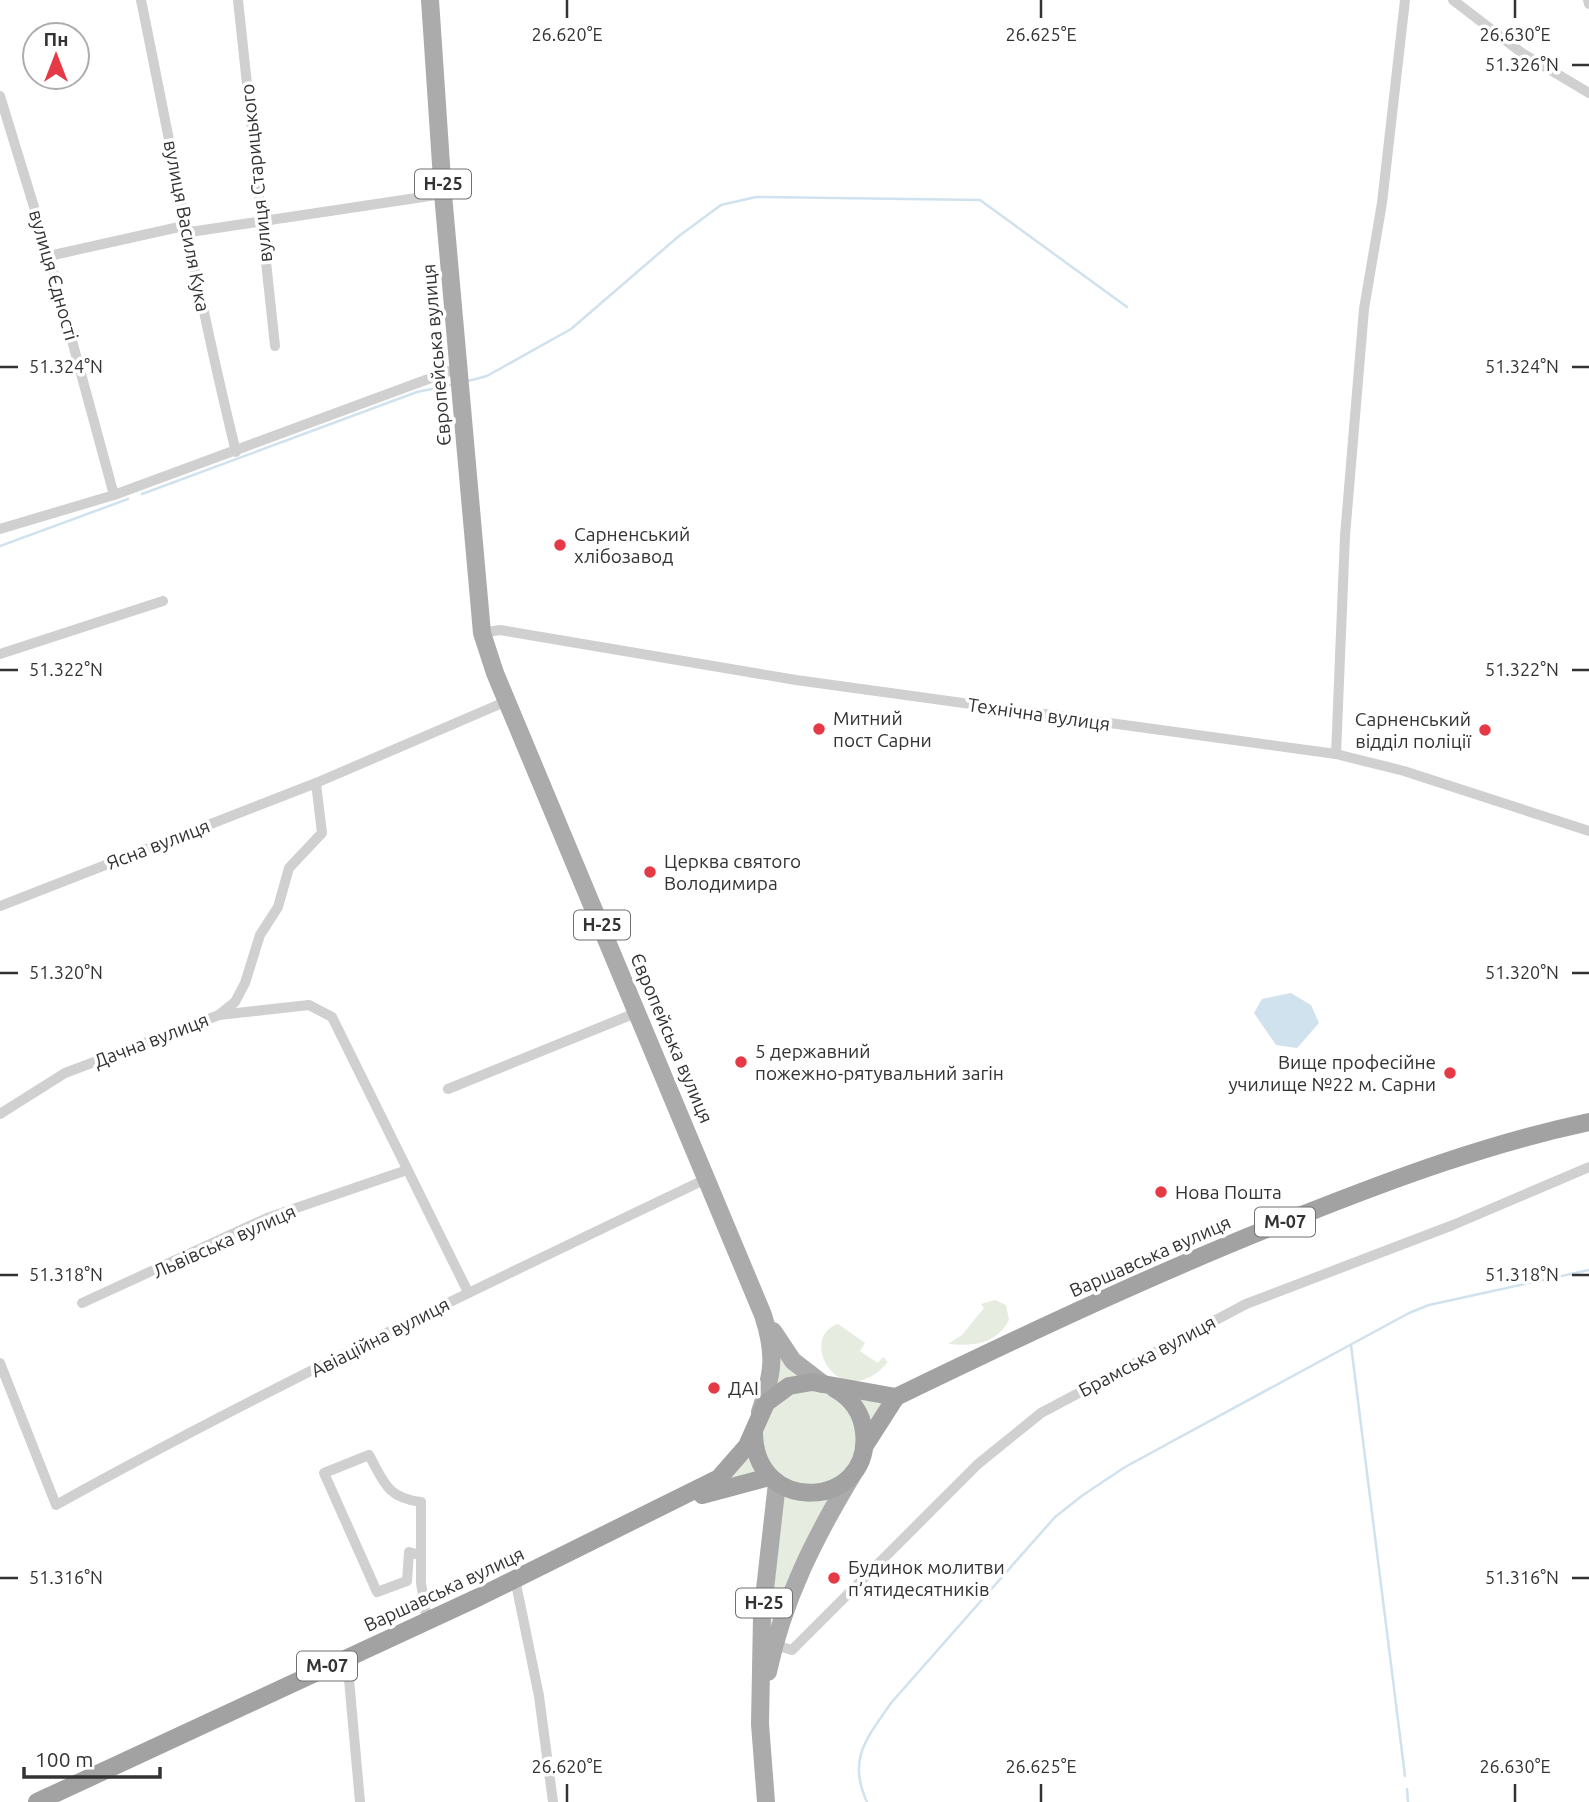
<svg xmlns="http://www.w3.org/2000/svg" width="1589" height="1802" font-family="Ubuntu,sans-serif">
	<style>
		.green { fill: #e6ecdf }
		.water { fill: #cfe2ee }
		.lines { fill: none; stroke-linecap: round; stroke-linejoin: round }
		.stream { stroke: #cfe2ee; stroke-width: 2.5 }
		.minor { stroke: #d0d0d0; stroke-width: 10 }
		.primary { stroke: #ababab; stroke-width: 18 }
		.trunk { stroke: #a2a2a2; stroke-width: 18 }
		.ticks { fill: none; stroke: #333; stroke-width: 2.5 }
		.poi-dot { fill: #e63946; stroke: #fff; stroke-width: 2.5 }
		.labels { text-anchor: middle; stroke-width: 7; stroke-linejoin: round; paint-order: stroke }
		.shield { fill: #fff; stroke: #707070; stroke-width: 2 }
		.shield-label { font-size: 18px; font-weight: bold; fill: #333 }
		.street-label { font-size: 19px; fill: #333; stroke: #fff }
		.poi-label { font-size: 19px; fill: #333; stroke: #fff; text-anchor: start }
		.ticks-label { font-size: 18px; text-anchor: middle; fill: #333; stroke: #fff; stroke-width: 7; stroke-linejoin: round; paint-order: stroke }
	</style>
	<rect width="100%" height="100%" fill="#fff"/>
	<g class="green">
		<path d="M995,1300L1006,1305L1009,1320C996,1345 973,1346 948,1344L962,1335L984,1308L981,1304Z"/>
		<path d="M838,1324L865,1343L860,1351L878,1363L883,1357L888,1362C841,1417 796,1338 838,1324Z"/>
		<path d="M770,1336L802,1370L896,1397L814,1541L763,1693L777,1483L706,1494L747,1446Z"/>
	</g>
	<path class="water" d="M1291,993L1311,1005L1319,1023L1297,1048L1276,1045L1254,1013L1262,999Z"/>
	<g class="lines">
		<g class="stream">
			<path d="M468,381L487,376L571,329L679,236L721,205L756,197L980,200L1127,307"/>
			<path d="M142,494L417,392L455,384"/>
			<path d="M0,546L128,499"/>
			<path d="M1351,1345L1405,1776"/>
			<path d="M1407,1789L1408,1802"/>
			<path d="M867,1802C847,1759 867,1738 891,1703L1055,1517L1083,1495L1125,1467L1409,1313L1429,1305L1589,1270"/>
		</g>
		<g class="minor">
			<path d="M141,0C172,151 199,302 236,452"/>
			<path d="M238,0L275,346"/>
			<path d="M1453,0L1522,53L1589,93"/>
			<path d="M1588,0L1589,4"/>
			<path d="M0,96L49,256L114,495"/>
			<path d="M190,232L443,194"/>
			<path d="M49,256L188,225"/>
			<path d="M0,529L114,495L458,368"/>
			<path d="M482,633L500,630L796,680L1336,754L1404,771L1589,831"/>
			<path d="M0,654L163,601"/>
			<path d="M1336,754L1345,536L1364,309L1382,203L1405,0"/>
			<path d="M0,906L316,783L507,701"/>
			<path d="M219,1015L309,1005L332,1017L468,1292"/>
			<path d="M448,1089L638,1012"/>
			<path d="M0,1114L65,1073L219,1015L235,1002L245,983L260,935L278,907L289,868L322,833L316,783"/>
			<path d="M82,1303L267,1218L407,1170"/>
			<path d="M0,1363L56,1505C269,1387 488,1283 708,1178"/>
			<path d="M419,1555L409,1552L407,1581L377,1592L324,1473L369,1455C384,1482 387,1498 421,1502V1583L427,1620"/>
			<path d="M515,1579L539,1696L553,1802"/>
			<path d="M775,1645L792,1650L978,1464L1041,1413L1246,1304L1453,1225L1589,1167"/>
			<path d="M347,1657L360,1802"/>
		</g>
		<g class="primary">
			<path d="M430,0L443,194L482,633L495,673L763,1315C776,1355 773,1373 760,1412"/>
			<path d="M773,1331L793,1361L823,1384"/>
			<path d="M768,1672C783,1600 815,1537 853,1474"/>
			<path d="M766,1802L760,1724L762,1616L777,1483"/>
		</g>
		<g class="trunk">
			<path d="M896,1397C1030,1332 1164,1269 1302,1215C1395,1178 1490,1143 1589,1122"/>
			<path d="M754,1431C753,1517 873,1509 864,1432C862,1413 851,1398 835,1389"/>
			<path d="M864,1447L896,1397"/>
			<path d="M702,1495L769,1477"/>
			<path d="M37,1802L479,1597L719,1478L747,1446L766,1403L789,1386L812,1382L896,1397"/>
		</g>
	</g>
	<path class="ticks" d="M567,0V18M1041,0V18M1515,0V18M1572,65H1589M0,367H18M1572,367H1589M0,670H18M1572,670H1589M0,973H18M1572,973H1589M0,1275H18M1572,1275H1589M0,1578H18M1572,1578H1589M567,1784V1802M1041,1784V1802M1515,1784V1802"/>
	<g class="poi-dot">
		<circle cx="560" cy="545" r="7"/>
		<circle cx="819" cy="729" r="7"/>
		<circle cx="1485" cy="730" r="7"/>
		<circle cx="650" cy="872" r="7"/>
		<circle cx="741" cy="1062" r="7"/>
		<circle cx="1450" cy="1073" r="7"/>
		<circle cx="1161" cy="1192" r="7"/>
		<circle cx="714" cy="1388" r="7"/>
		<circle cx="834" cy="1578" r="7"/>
	</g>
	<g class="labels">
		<g class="shield">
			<rect x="415" y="169.5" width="56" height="29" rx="5"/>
			<rect x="574" y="910.5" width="56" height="29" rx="5"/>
			<rect x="1255" y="1207.5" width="60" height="29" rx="5"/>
			<rect x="736" y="1588.5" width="56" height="29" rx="5"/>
			<rect x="297" y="1651.5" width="60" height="29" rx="5"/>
		</g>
		<g class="shield-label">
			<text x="443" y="190">Н-25</text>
			<text x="602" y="931">Н-25</text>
			<text x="1285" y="1228">М-07</text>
			<text x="764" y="1609">Н-25</text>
			<text x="327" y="1672">М-07</text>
		</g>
		<g class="street-label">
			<text transform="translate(256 173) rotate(-96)" y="7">вулиця Старицького</text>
			<text transform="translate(187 226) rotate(79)" y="7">вулиця Василя Кука</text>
			<text transform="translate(54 275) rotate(74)" y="7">вулиця Єдності</text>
			<text transform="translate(436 355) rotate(-95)" y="7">Європейська вулиця</text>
			<text transform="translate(1039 714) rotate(8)" y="7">Технічна вулиця</text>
			<text transform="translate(158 844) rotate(-21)" y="7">Ясна вулиця</text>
			<text transform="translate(672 1038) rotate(67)" y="7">Європейська вулиця</text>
			<text transform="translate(151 1040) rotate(-21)" y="7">Дачна вулиця</text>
			<text transform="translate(224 1241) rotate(-24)" y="7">Львівська вулиця</text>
			<text transform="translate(1150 1256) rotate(-24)" y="7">Варшавська вулиця</text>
			<text transform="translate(380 1337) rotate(-27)" y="7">Авіаційна вулиця</text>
			<text transform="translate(1147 1356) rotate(-28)" y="7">Брамська вулиця</text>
			<text transform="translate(444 1589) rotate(-25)" y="7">Варшавська вулиця</text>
		</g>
		<g class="poi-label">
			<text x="574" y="541">Сарненський<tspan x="574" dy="22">хлібозавод</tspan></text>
			<text x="833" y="725">Митний<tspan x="833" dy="22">пост Сарни</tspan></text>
			<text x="1471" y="726" text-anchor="end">Сарненський<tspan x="1471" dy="22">відділ поліції</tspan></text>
			<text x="664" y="868">Церква святого<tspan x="664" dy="22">Володимира</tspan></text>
			<text x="755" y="1058">5 державний<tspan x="755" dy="22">пожежно-рятувальний загін</tspan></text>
			<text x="1436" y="1069" text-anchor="end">Вище професійне<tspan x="1436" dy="22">училище №22 м. Сарни</tspan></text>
			<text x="1175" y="1199">Нова Пошта</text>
			<text x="728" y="1395">ДАІ</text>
			<text x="848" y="1574">Будинок молитви<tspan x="848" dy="22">п’ятидесятників</tspan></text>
		</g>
	</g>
	<g class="ticks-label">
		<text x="567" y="41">26.620°E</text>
		<text x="1041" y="41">26.625°E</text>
		<text x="1515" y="41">26.630°E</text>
		<text x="1522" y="71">51.326°N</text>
		<text x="66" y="373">51.324°N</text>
		<text x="1522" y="373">51.324°N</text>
		<text x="66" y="676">51.322°N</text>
		<text x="1522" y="676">51.322°N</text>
		<text x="66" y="979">51.320°N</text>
		<text x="1522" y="979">51.320°N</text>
		<text x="66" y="1281">51.318°N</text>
		<text x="1522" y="1281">51.318°N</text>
		<text x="66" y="1584">51.316°N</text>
		<text x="1522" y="1584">51.316°N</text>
		<text x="567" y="1773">26.620°E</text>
		<text x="1041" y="1773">26.625°E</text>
		<text x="1515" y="1773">26.630°E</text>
	</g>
	<g transform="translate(56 56)"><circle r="33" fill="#ffffff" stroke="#adadad" stroke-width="2"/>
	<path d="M0-5L12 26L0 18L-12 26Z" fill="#e63946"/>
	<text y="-10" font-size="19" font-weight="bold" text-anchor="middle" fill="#333333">Пн</text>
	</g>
	<path d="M24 1767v10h136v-10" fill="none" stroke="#333333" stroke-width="3.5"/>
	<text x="35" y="1767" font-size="21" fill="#333333" stroke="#ffffff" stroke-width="5" paint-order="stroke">100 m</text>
</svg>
